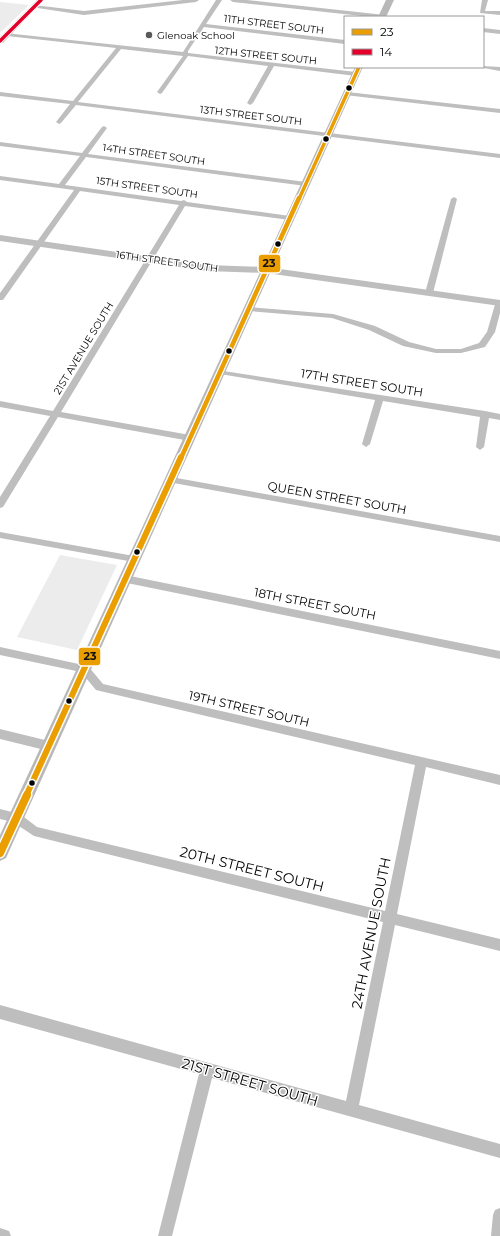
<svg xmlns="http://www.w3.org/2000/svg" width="500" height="1236" font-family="Montserrat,sans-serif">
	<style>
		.green { fill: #ececec }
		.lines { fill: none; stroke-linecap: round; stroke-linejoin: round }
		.minor { fill: #bebebe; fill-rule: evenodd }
		.tertiary { fill: #bebebe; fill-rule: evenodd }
		.secondary { fill: #b8b8b8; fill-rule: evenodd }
		.bus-1-far3-casing { stroke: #fff; stroke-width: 5.5 }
		.bus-1-far2-casing { stroke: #fff; stroke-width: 7 }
		.bus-1-far1-casing { stroke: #fff; stroke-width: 9 }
		.bus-1-casing { stroke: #fff; stroke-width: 11 }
		.bus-2-casing { stroke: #fff; stroke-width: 5.5 }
		.bus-1-far3 { stroke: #eb9e00; stroke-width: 3.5 }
		.bus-1-far2 { stroke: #eb9e00; stroke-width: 4.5 }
		.bus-1-far1 { stroke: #eb9e00; stroke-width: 6 }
		.bus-1 { stroke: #eb9e00; stroke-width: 8 }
		.bus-2 { stroke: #e4002b; stroke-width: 3.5 }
		.poi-dot { fill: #595959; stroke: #fff; stroke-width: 1.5 }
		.bus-dot { fill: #000; stroke: #fff; stroke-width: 1.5 }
		.labels { text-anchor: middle; stroke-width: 3; stroke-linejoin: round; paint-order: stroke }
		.far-street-label { font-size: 10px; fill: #000; stroke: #fff }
		.far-poi-label { font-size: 10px; fill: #000; stroke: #fff; text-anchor: start }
		.street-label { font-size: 12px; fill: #000; stroke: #fff }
		.near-street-label { font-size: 14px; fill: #000; stroke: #fff }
		.line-badge { stroke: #fff; stroke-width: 1.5 }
		.pale-badge-label { font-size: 11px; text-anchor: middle; font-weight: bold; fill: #111 }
	</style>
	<rect width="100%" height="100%" fill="#fff"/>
	<g class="green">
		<path d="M0,2L29,5L0,33Z"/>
		<path d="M60,555L117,565L77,650L17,637Z"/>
	</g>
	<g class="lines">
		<g class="minor">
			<path d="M183,0H199L196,2L84,15L31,7L34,5L84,11Z"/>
			<path d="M216,0H222L206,24L345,40V44L204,27L188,51V53L356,72L359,74L356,76L274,66L253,103L250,105L247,103L268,66L188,56L162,93L160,94L157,92L183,56L121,49L78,102L500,154V158L76,105L61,123L59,124L56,122L70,104L0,96V92L73,101L116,48L7,36L5,35V33L183,52Z"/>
			<path d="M230,0H247L385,15L388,17H371L233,2Z"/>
			<path d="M482,0H488L485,11H500V15L480,13Z"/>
			<path d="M483,28L500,30V34L483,32Z"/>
			<path d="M483,66L500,67V71L478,67H483Z"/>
			<path d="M347,92L500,109V113L345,95L344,94Z"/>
			<path d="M104,126L107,128L88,154L306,182L309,184L306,186L86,157L65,185L181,201L184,200L187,202L290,216L293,218L290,220L185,206L61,412L190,435L194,438L193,440L190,441L58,417L3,507L0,508V497L50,416L0,407V401L53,411L179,205L80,191L3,300H0V293L74,190L0,180V176L59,184L80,156L0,146V142L82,153L102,127Z"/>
			<path d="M454,197L457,199L433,293L429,295H426L425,293L451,199Z"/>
			<path d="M496,301H500V313L495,332L485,347L461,353H436L403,346L369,330L332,318L249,311L245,309L249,307L333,314L375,326L409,342L436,349H461L479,343L487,332Z"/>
			<path d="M217,370L485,411L500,414V420L489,418L484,447L480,450L476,447L480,417L383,401L370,444L366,447L362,444L375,400L220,374L216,372Z"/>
			<path d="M171,477L500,536V542L168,482L167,480L168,478Z"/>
			<path d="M0,532L134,556L139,559L134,562L0,538Z"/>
			<path d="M125,575L500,651V659L122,582L120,579Z"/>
			<path d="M0,647L88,666L103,684L500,775V785L426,767L397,914L500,939V951L395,925L359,1105L500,1144V1158L212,1078L172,1236H158L199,1074L0,1019V1005L346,1101L383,922L34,836L13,822L0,819V809L20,814L37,827L385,911L415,765L100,691L96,690L81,672L0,655Z"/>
			<path d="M0,729L49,741L53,743L55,746L53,749L49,751L0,739Z"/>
			<path d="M500,1208V1236H491L493,1215L495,1210Z"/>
			<path d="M0,1228L9,1231L11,1236H0Z"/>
		</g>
		<g class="tertiary">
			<path d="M37,0H44L3,43H0V37Z"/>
			<path d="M0,235L207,265L266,267L500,300V306L266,273L207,271L0,241Z"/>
		</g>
		<g class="secondary">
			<path d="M386,0H394L386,17H378Z"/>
			<path d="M355,67H363L6,858L0,861V835Z"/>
		</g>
		<g class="bus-1-far3-casing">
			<path id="bus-1-far3" d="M299,199L359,67"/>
		</g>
		<g class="bus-1-far2-casing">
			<path id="bus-1-far2" d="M181,458L299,198"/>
		</g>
		<g class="bus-1-far1-casing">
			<path id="bus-1-far1" d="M26,796L181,457"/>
		</g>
		<g class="bus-1-casing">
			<path id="bus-1" d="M0,853L27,795"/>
		</g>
		<g class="bus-2-casing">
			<path id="bus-2" d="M0,41L41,0"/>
		</g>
		<use href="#bus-1-far3" class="bus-1-far3"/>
		<use href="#bus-1-far2" class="bus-1-far2"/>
		<use href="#bus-1-far1" class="bus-1-far1"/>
		<use href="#bus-1" class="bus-1"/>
		<use href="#bus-2" class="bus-2"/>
	</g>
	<circle class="poi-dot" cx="149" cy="35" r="4"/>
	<g class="bus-dot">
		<circle cx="349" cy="88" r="3.5"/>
		<circle cx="326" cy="139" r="3.5"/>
		<circle cx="278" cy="244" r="3.5"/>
		<circle cx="229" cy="351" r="3.5"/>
		<circle cx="137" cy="552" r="3.5"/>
		<circle cx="69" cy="701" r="3.5"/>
		<circle cx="32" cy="783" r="3.5"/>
	</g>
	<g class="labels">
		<g class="far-street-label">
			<text transform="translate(274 24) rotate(7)" y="4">11TH STREET SOUTH</text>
			<text transform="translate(266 55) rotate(6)" y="4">12TH STREET SOUTH</text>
			<text transform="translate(251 115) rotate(7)" y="4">13TH STREET SOUTH</text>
			<text transform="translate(154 154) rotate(8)" y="4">14TH STREET SOUTH</text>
			<text transform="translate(147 187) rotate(8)" y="4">15TH STREET SOUTH</text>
			<text transform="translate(167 261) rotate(8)" y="4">16TH STREET SOUTH</text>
			<text transform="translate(83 348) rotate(-59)" y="4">21ST AVENUE SOUTH</text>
		</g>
		<g class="far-poi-label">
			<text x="157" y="39">Glenoak School</text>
		</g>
		<g class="street-label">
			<text transform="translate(362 383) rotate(9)" y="4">17TH STREET SOUTH</text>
			<text transform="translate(337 498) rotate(10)" y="4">QUEEN STREET SOUTH</text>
			<text transform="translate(315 604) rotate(11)" y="4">18TH STREET SOUTH</text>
			<text transform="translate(249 709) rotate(13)" y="4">19TH STREET SOUTH</text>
		</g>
		<g class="near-street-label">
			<text transform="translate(252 869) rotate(14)" y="5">20TH STREET SOUTH</text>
			<text transform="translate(371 933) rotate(-79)" y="5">24TH AVENUE SOUTH</text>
			<text transform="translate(250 1082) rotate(16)" y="5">21ST STREET SOUTH</text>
		</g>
	</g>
	<g class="line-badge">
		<rect x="258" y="254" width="23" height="19" rx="4" fill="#eb9e00"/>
		<rect x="78" y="647" width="23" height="19" rx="4" fill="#eb9e00"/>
	</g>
	<g class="pale-badge-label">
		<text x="269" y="267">23</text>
		<text x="90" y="660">23</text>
	</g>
	<rect x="344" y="16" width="140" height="52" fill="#ffffff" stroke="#999999"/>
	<rect x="352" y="29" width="20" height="6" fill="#eb9e00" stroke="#999999"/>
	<text x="380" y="36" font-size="12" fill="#000000">23</text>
	<rect x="352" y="49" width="20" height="6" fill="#e4002b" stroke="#999999"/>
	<text x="380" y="56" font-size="12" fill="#000000">14</text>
</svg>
